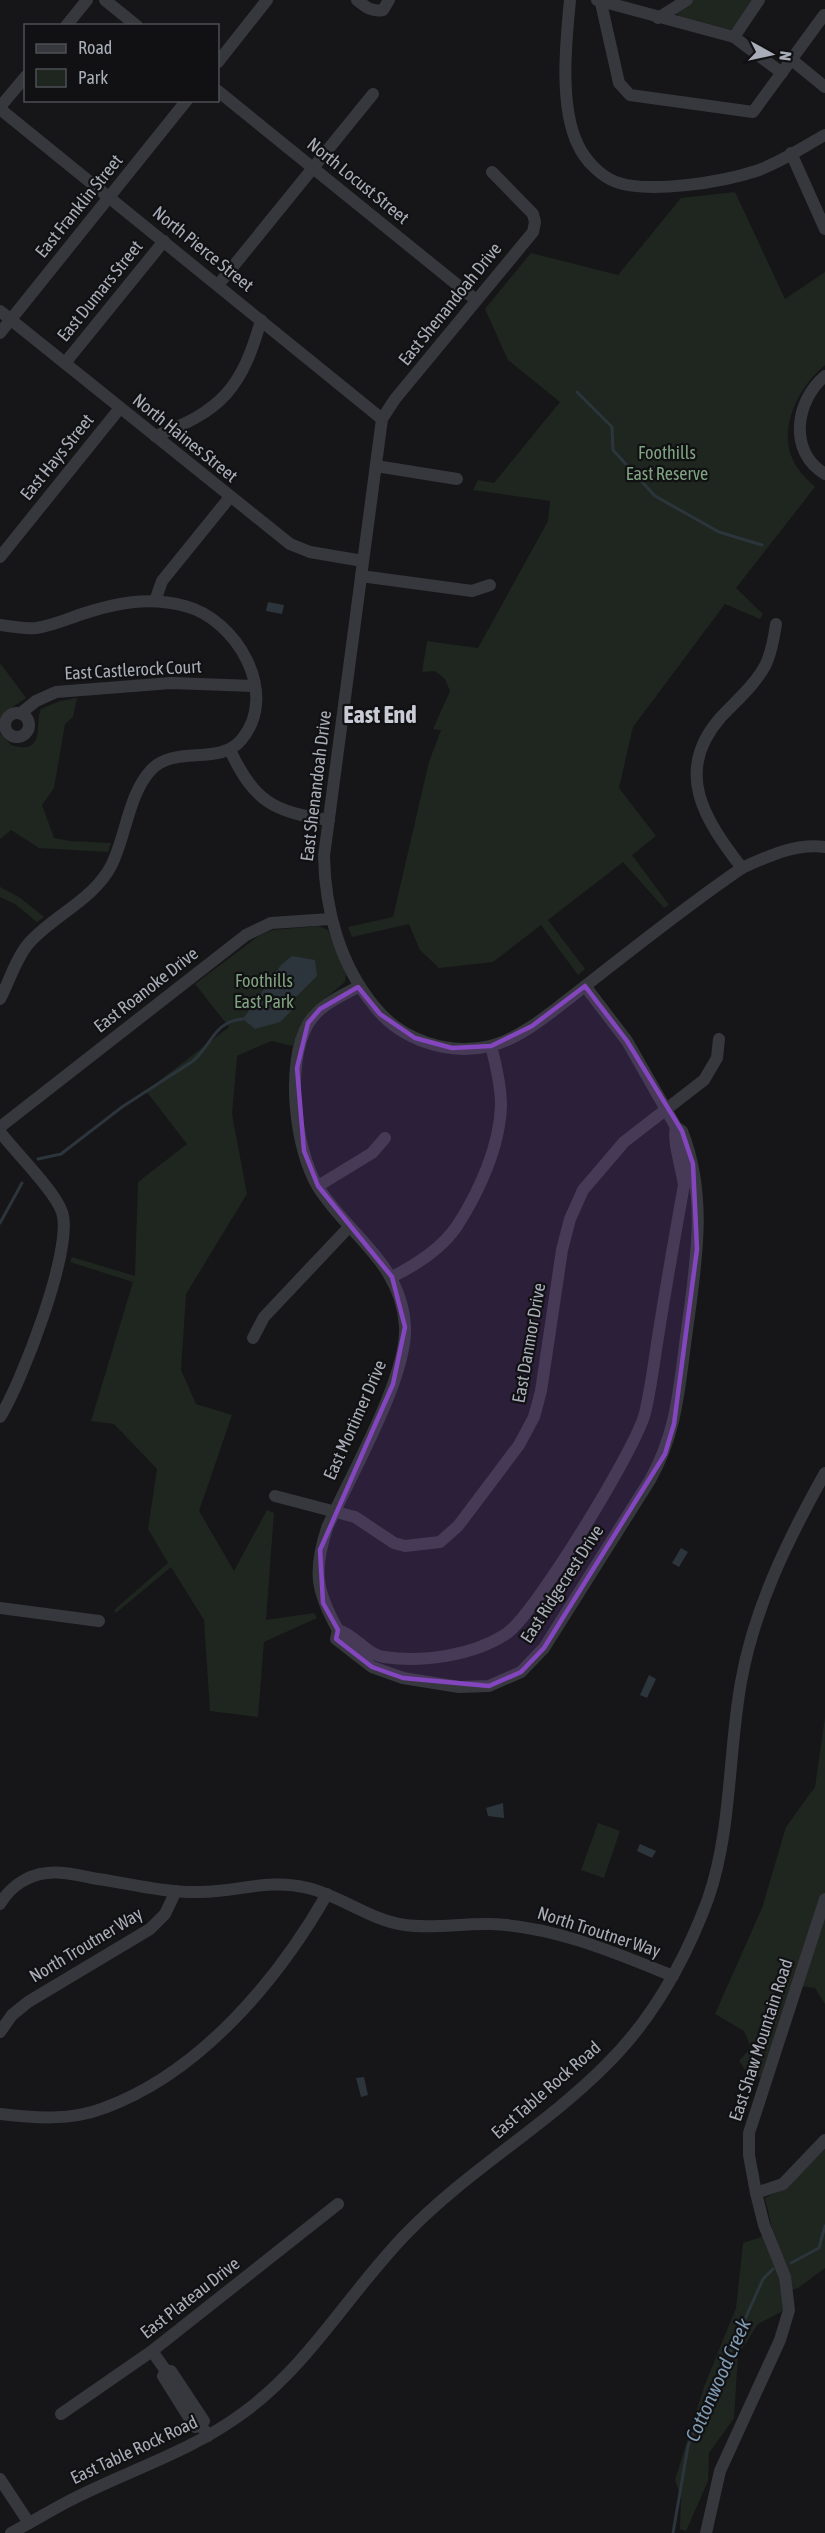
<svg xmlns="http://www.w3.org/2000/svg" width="825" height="2533" font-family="'Asap Condensed',sans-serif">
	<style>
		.green { fill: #1e261f }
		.water { fill: #2c353c }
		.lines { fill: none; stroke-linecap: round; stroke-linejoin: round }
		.stream { stroke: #2c353c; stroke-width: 3 }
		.minor { stroke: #37383d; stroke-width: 12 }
		.marked { fill: #8446be; fill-opacity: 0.2; stroke: #8446be; stroke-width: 4.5; stroke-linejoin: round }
		.labels { text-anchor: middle; stroke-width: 4.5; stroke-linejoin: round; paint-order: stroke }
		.street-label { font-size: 18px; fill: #a8adb8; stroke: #111113 }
		.park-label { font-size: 18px; fill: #7fa381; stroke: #111113 }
		.water-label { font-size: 20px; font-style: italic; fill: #7f9bb3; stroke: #111113 }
		.district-label { font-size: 24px; font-weight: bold; fill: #c9ccd4; stroke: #111113 }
	</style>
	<rect width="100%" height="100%" fill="#161618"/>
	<g class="green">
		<path d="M693,0H753L732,30L679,16L676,13L679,7Z"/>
		<path d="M735,192L785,299L825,272V365C797,388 773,436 799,470C803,476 810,482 815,487L736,588L763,614L760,619L725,604L633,727L619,788L656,836L632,855L669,905L664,908L623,862L548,920L585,969L578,975L541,925L493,962L439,968L420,950L409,924L352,937L348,927L393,917L429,762L441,730L433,729L450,691L445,679L435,671L422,672L427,641L478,648L548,521L550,501L473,490L478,480L494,483L560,402L508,360L485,309L531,253L618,275L681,198Z"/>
		<path d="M0,663L26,698L5,712L0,720Z"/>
		<path d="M77,698L73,717L65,724L54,788L42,805L54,838L70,841L111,843L108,852L39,848L11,830L0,839V733L11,745C47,756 34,723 41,709L60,701Z"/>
		<path d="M0,887L19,897L44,917L37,922L15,904L0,897Z"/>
		<path d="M319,926L328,930L346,974L345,982L310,1011L293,1046L271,1041L237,1056L232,1114L247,1194L186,1294L181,1370L196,1404L232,1415L199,1511L234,1571L267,1510L274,1513L266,1620L314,1613L317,1618L264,1642L258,1717L210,1711L204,1620L171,1567L116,1613L114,1610L168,1563L148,1529L157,1469L114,1424L91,1421L133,1282L70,1262L72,1257L135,1276L138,1182L187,1144L146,1091L229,1027L195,984L260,935L273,930Z"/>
		<path d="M825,1717V2004L815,1988L794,1985L763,2078L748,2074L739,2061L751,2047L744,2031L715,2014L762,1908L786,1827L815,1787Z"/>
		<path d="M598,1823L620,1831L604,1878L581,1870Z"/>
		<path d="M825,2149V2268L798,2288L783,2293L786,2305L781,2312L758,2324L738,2355L734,2418L709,2453L708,2481L686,2531L680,2529L681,2497L675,2480L704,2387L736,2308L743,2243L773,2233L765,2198L787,2187Z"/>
	</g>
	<g class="water">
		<path d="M268,602L284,605L282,614L266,611Z"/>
		<path d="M292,956L315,960L317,976L295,998L291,1011L280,1022L255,1029L243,1019L281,965Z"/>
		<path d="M681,1548L688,1552L679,1567L672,1563Z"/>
		<path d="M649,1675L656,1679L647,1698L640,1695Z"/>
		<path d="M503,1803L504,1818L488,1816L486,1808Z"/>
		<path d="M640,1844L656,1851L652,1858L637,1851Z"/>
		<path d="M364,2077L368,2095L361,2097L356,2078Z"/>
	</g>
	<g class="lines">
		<g class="stream">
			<path d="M577,392L612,427L613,450L655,496L719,532L762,545"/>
			<path d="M38,1159L61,1154L122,1107L193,1061C212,1045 214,1021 243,1019"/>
			<path d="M0,1223L22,1183"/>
			<path d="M791,2263L819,2248L825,2226"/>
			<path d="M673,2533L688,2446L763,2279L773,2269"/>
		</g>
		<g class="minor">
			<path d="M105,0L137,26"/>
			<path d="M357,0C366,7 371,12 383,10L389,0"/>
			<path d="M570,0C566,41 559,106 578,145C585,160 600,176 616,182C649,194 723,182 756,171C780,163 803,147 825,135"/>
			<path d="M597,0L734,37L782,73"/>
			<path d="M601,3L619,83L630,95L753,112L824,15"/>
			<path d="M658,18L687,0"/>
			<path d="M66,26L87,0"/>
			<path d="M734,37L759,0"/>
			<path d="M792,60L825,87"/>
			<path d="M218,62L267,0"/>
			<path d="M218,91L476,300"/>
			<path d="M0,107L26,76"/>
			<path d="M0,109L382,419"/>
			<path d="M791,153L825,229"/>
			<path d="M492,172L533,214L535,222L533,232L395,399L382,419L324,856C325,910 340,965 375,1007C401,1040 449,1056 490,1046C524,1038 561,1004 589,983C639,944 689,904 742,868C768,856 796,843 825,847"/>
			<path d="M218,285L373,94"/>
			<path d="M0,311L290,544L310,552L363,561"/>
			<path d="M0,333L187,100"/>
			<path d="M65,363L164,241"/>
			<path d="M825,376C795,401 788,452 825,474"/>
			<path d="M155,436C222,411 242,388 261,320"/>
			<path d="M376,466L457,479"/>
			<path d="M0,557L120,408"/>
			<path d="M361,576L472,591L490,585"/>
			<path d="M155,601L162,581L230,497"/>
			<path d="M0,625C12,627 24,629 36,628C51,626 65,620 79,615C115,603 148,596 185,606C236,619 280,693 242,739C220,767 175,744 151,770C128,795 126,837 111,866C94,899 53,916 29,943C16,958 9,982 0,999"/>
			<circle cx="17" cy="725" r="12"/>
			<path d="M21,713L36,701L56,692L171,683L254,686"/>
			<path d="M230,750C254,802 274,812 329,820"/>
			<path d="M742,868C704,819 673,771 721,717C736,701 756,684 766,664C772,651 774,638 776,624"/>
			<path d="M585,986L627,1041L676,1127L682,1131C708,1196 696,1263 687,1330C679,1386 678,1430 650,1480L544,1648L521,1672L489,1686L459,1687L403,1678L372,1667L336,1639L338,1630C356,1635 365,1654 384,1657C423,1663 474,1655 506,1634C534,1616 637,1447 645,1413C651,1388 654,1362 658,1337C666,1286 675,1235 684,1185C682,1170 672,1139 676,1127"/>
			<path d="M0,1127L246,935L271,923L330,919"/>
			<path d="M0,1132C16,1153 54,1190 62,1212C74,1248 21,1384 0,1417"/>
			<path d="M318,1186L372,1153L385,1138"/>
			<path d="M392,1277C416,1265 442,1248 457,1226C479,1192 500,1146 501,1105C501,1086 496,1065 491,1046"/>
			<path d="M253,1338L264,1317L349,1227"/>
			<path d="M275,1496L355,1517L394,1543L405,1546L440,1542L458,1526L519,1445L534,1417L541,1391L562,1250L570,1219L583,1190L624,1142L704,1080L717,1058L719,1039"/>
			<path d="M0,1608L99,1621"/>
			<path d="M338,1630C316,1591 313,1571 327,1528C349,1478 408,1377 405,1326C401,1262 349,1236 318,1187C295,1149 285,1064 308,1024C318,1006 341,996 358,987"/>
			<path d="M0,1904C10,1887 27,1875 47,1873C62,1871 77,1875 92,1878C127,1883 164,1893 200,1892C238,1892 268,1878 308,1888C341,1896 370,1920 405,1925C433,1929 462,1923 491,1924C553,1926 616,1953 673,1976"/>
			<path d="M0,2032L12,2015L28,2002L150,1929L165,1914L176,1891"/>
			<path d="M0,2114C34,2118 71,2121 104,2108C200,2073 278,1980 327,1894"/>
			<path d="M756,2193L783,2184L825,2140"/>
			<path d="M152,2351L166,2371"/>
			<path d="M61,2414L152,2351L338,2204"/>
			<path d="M201,2425L195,2427L163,2376L166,2371H171L204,2421L201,2425L208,2436"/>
			<path d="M0,2479L29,2523"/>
			<path d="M11,2533C30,2523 48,2512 67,2502C126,2471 189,2453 243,2413C309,2365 349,2293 405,2235C465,2172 543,2128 605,2066C652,2020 685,1961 708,1899C732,1830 728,1754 741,1682C754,1608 788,1539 825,1473"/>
			<path d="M706,2533L720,2471L780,2340L789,2310L785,2277L764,2225L756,2193L749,2155V2133L825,1899"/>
		</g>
	</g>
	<path class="marked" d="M585,986L627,1041L682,1131L693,1164L697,1249L674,1424L665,1454L544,1648L521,1672L489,1686L403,1678L372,1667L336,1639L338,1630L323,1603L320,1550L393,1384L405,1327L392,1277L318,1186L304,1151L297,1068L308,1023L320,1009L358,987L380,1014L415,1038L452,1048L491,1046L532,1026Z"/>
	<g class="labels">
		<g class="street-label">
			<text transform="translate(358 181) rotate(39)" y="6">North Locust Street</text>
			<text transform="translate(79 206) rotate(-51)" y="6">East Franklin Street</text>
			<text transform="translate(203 249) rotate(39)" y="6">North Pierce Street</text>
			<text transform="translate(100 291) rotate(-51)" y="6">East Dumars Street</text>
			<text transform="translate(450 304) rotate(-51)" y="6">East Shenandoah Drive</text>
			<text transform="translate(185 438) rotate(39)" y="6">North Haines Street</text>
			<text transform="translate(57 457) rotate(-51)" y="6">East Hays Street</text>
			<text transform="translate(133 670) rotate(-3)" y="6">East Castlerock Court</text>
			<text transform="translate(316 786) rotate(-83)" y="6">East Shenandoah Drive</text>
			<text transform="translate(146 990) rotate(-38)" y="6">East Roanoke Drive</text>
			<text transform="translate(529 1343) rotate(-80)" y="6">East Danmor Drive</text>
			<text transform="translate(355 1420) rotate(-66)" y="6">East Mortimer Drive</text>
			<text transform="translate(562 1584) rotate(-57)" y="6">East Ridgecrest Drive</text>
			<text transform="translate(599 1932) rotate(18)" y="6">North Troutner Way</text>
			<text transform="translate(86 1945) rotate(-31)" y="6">North Troutner Way</text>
			<text transform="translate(761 2040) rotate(-72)" y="6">East Shaw Mountain Road</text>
			<text transform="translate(546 2090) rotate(-41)" y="6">East Table Rock Road</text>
			<text transform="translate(190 2298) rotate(-38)" y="6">East Plateau Drive</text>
			<text transform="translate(134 2450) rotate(-25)" y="6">East Table Rock Road</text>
		</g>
		<g class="park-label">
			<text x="667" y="459">Foothills<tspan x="667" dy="21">East Reserve</tspan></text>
			<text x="264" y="987">Foothills<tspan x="264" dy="21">East Park</tspan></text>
		</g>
		<g class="water-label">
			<text transform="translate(718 2380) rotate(-66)" y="7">Cottonwood Creek</text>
		</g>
		<g class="district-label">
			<text x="380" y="723">East End</text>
		</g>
	</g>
	<rect x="24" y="24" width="195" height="78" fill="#111113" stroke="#4d4f55" stroke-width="1.5"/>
	<rect x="36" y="44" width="30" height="9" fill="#37383d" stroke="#4d4f55" stroke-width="1.5"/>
	<text x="78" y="54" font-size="18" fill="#a8adb8">Road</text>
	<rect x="36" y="69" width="30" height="18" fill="#1e261f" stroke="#4d4f55" stroke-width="1.5"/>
	<text x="78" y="84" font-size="18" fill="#a8adb8">Park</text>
	<g transform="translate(771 54) rotate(98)" stroke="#111113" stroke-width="4.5" paint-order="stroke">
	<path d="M0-4.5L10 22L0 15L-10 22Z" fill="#a8adb8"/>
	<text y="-9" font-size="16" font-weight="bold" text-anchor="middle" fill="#a8adb8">N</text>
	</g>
</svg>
